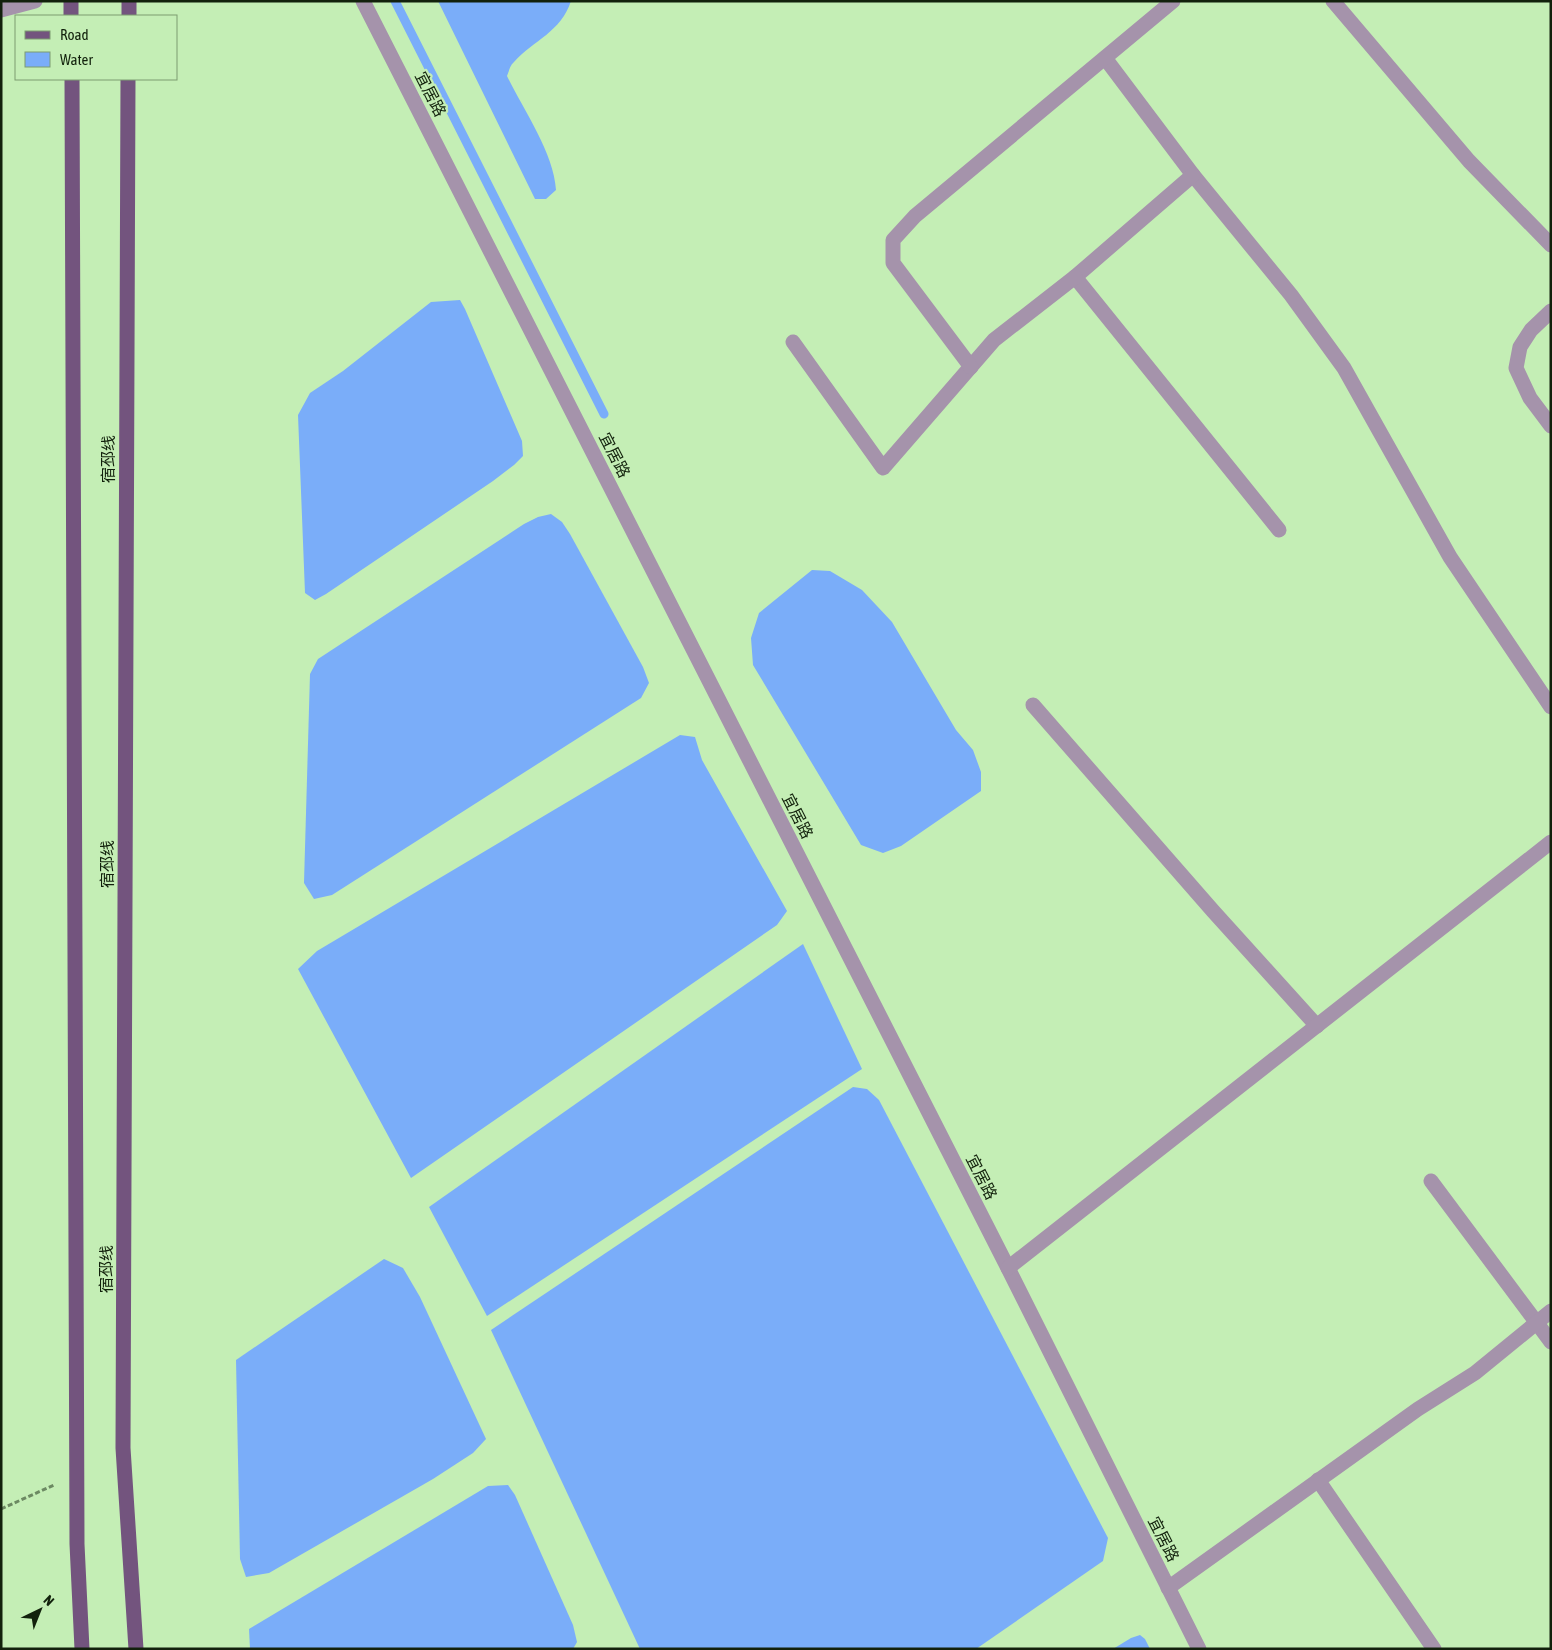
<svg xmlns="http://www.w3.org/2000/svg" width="1552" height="1650" font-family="'Asap Condensed','Noto Sans SC',sans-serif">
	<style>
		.water { fill: #7aadf9 }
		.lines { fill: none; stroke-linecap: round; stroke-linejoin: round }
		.stream { stroke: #7aadf9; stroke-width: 9 }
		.path { stroke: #6c8962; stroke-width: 3; stroke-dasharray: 5 2.5; stroke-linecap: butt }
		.lane { stroke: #a593ab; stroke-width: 15 }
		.street { stroke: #a593ab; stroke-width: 15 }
		.primary { stroke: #73547e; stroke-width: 15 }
		.labels { text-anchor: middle; stroke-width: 4.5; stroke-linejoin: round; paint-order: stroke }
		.street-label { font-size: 16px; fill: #12210c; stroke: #c4eeb5 }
	</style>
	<rect width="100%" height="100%" fill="#c4eeb5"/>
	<g class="water">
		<path d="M438,1H571C561,32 534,40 514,62C510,65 509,71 507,76C523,109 554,153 556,190L546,199H535Z"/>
		<path d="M460,300L465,309L522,441L523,456L514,465L493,481L326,594L315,600L305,593L298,415L310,393L343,371L431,302Z"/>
		<path d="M551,514L562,522L570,534L643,667L649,683L641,698L332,895L314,899L304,883L310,674L318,659L524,524L538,517Z"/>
		<path d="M812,570L830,571L862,590L892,622L956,730L973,750L981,772V791L901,846L883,853L861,845L753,665L751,638L759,613Z"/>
		<path d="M680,735L695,737L702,760L787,911L777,925L411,1178L298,969L317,951Z"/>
		<path d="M803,944L862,1069L487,1316L429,1207Z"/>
		<path d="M853,1087L867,1089L879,1100L1108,1538L1103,1561L976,1649H640L491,1330Z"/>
		<path d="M384,1259L403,1268L420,1297L486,1439L473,1453L433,1479L269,1573L246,1577L240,1559L236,1360Z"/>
		<path d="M508,1485L515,1495L573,1625L577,1642L573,1649H250L249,1629L488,1486Z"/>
		<path d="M1140,1635L1145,1639L1150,1649H1113L1131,1638Z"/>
	</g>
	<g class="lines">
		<path class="stream" d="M395,1L604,414"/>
		<path class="path" d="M1,1509L54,1485"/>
		<g class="lane">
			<path d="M1105,58L1193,175L1291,295L1344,368L1450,557L1551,707"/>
			<path d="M1193,175L1075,277L1279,530"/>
			<path d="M1551,311L1531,330L1520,347L1516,368L1530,398L1551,426"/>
			<path d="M793,342L883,468L994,340L1075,277"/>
			<path d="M971,367L893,263V240L915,216L1173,1"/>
			<path d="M1033,705L1213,911L1317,1026"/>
			<path d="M1431,1181L1551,1342"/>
			<path d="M1318,1480L1434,1649"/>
		</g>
		<g class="street">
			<path d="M363,1L1008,1268L1199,1649"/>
			<path d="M1333,1L1469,161L1551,245"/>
			<path d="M1,10L35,1"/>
			<path d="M1008,1268L1551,842"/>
			<path d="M1168,1588L1418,1409L1475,1373L1551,1311"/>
		</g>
		<g class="primary">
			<path d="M71,1V16"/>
			<path d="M129,16V1"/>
			<path d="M72,79L77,1544L82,1649"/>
			<path d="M128,79L123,1448L136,1649"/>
		</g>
	</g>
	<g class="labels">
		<g class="street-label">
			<text transform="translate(431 94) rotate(63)" y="6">宜居路</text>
			<text transform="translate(615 455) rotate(63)" y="6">宜居路</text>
			<text transform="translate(108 459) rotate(-90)" y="6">宿邳线</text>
			<text transform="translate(798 816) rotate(63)" y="6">宜居路</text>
			<text transform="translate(107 864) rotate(-90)" y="6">宿邳线</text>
			<text transform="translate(982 1177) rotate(63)" y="6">宜居路</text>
			<text transform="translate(106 1269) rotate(-90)" y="6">宿邳线</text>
			<text transform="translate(1164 1539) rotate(63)" y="6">宜居路</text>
		</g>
	</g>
	<rect width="1552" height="1650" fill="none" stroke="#12210c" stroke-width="5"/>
	<rect x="15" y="15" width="162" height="65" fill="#c4eeb5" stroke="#7d9c71"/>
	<rect x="25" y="31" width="25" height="8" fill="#73547e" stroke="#7d9c71"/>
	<text x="60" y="40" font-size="15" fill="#12210c">Road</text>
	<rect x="25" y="52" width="25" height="15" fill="#7aadf9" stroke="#7d9c71"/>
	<text x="60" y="65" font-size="15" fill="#12210c">Water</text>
	<g transform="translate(40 1610) rotate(43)" stroke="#c4eeb5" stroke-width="4" paint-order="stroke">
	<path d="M0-4L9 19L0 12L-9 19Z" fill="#12210c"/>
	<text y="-8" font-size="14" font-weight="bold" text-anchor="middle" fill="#12210c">N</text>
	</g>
</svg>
